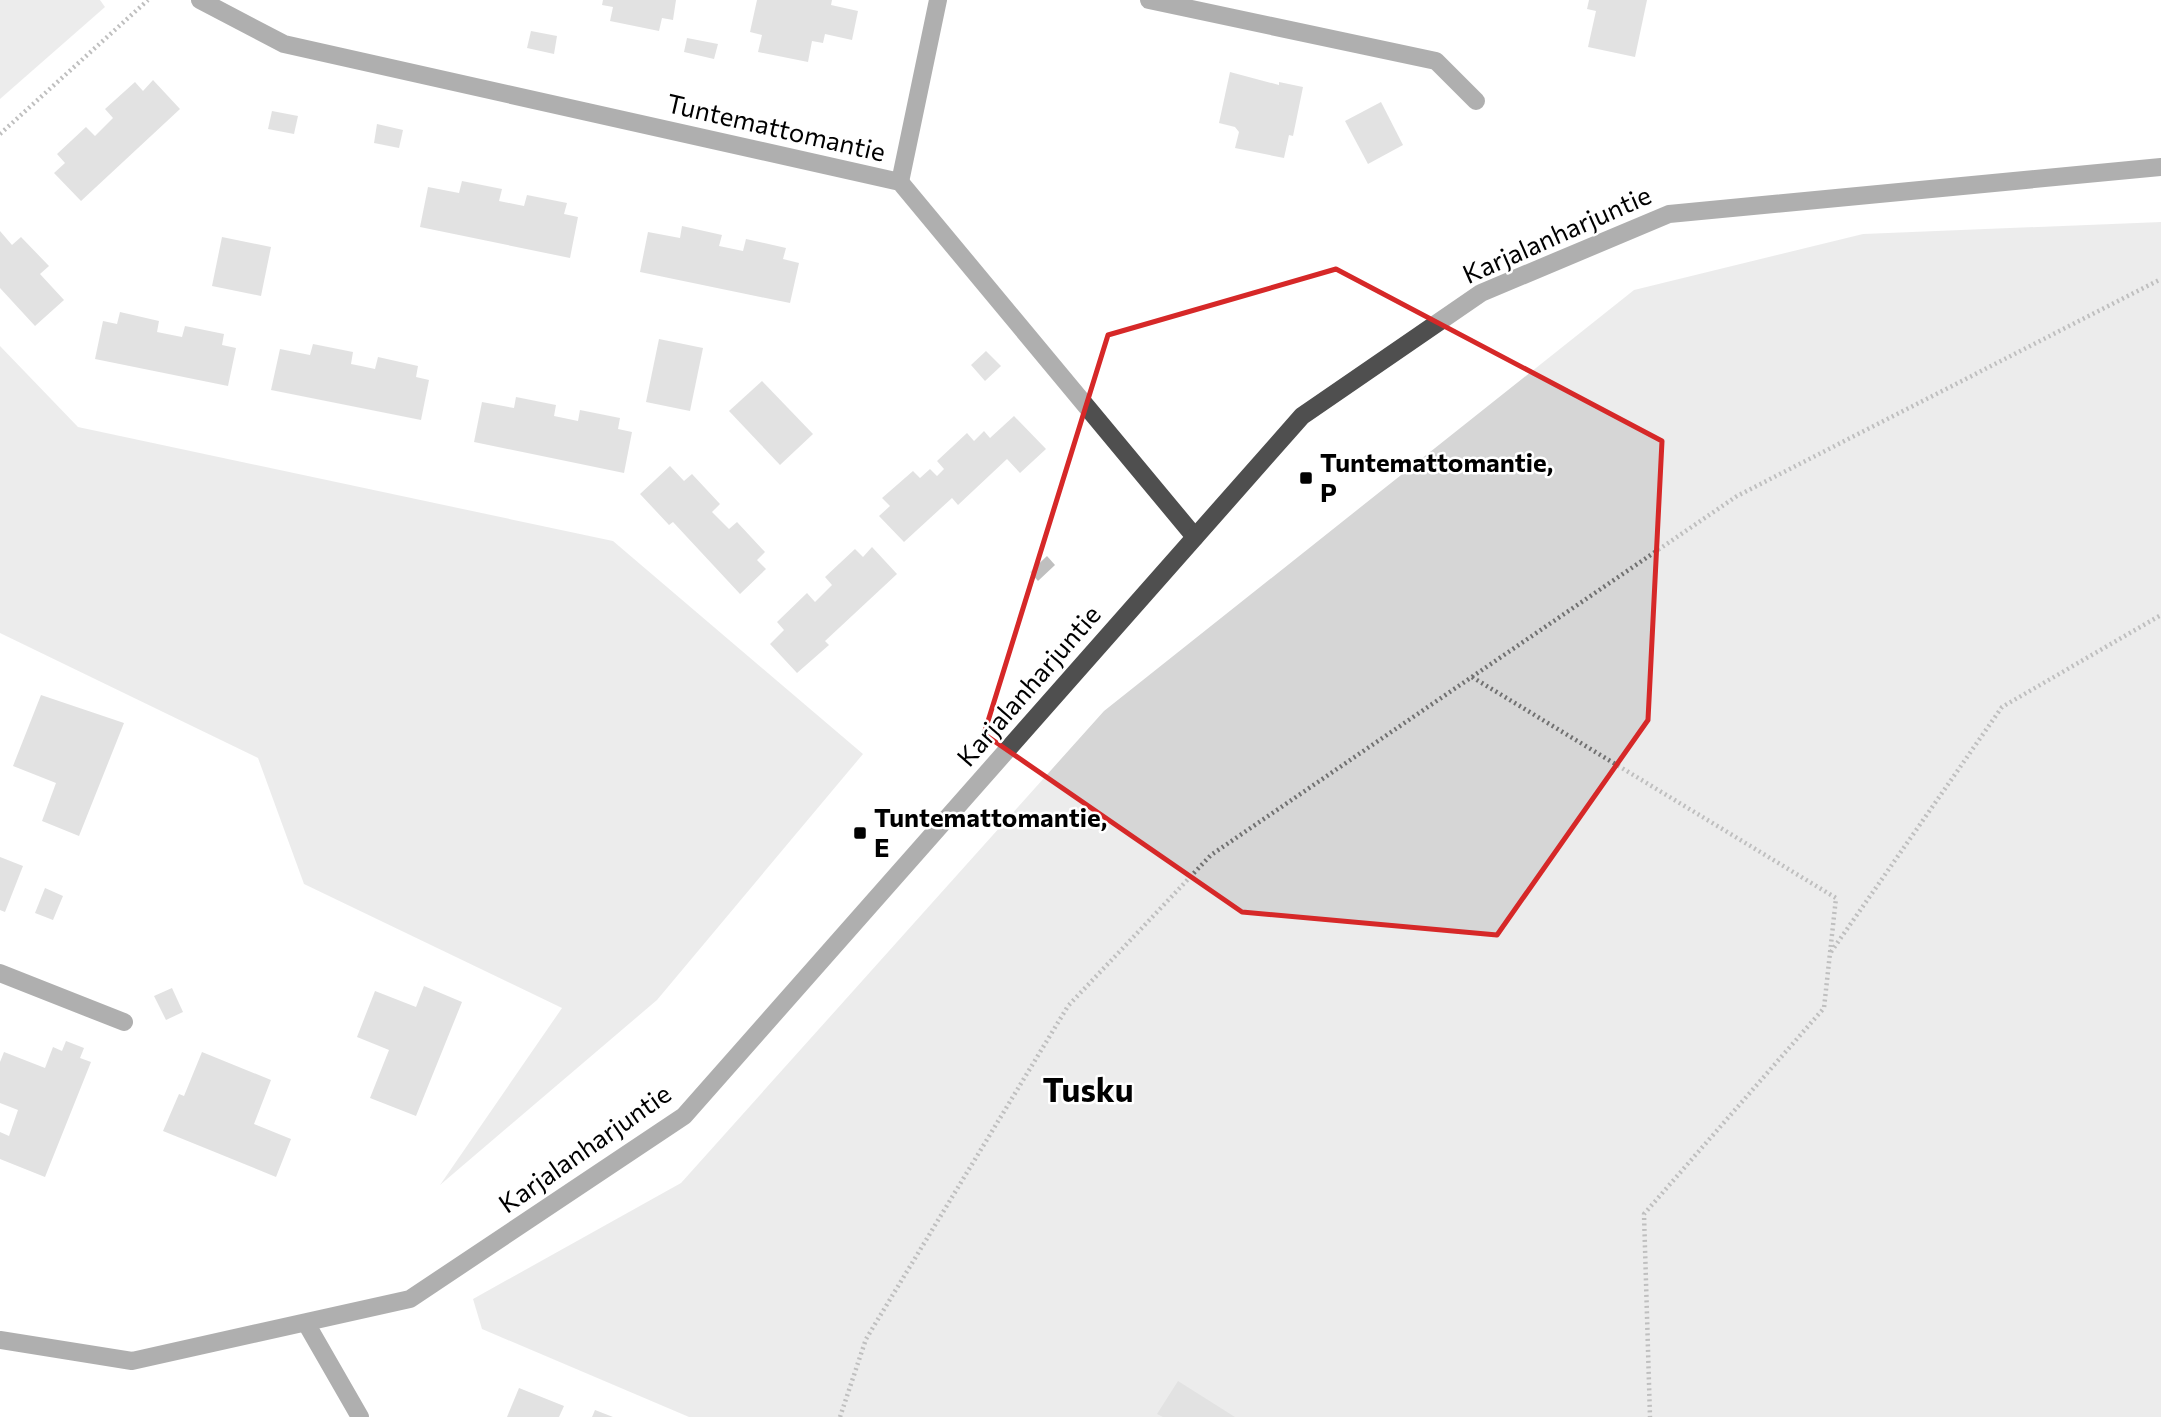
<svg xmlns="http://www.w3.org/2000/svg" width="2161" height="1417" font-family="Commissioner,sans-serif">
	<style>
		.green { fill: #d6d6d6 }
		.building { fill: #bfbfbf }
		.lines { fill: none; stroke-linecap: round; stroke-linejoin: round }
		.path { stroke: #717171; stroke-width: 4.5; stroke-dasharray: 2 3.5; stroke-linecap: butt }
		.minor { stroke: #4f4f4f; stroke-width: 18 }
		.marked { fill: none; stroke: #d62828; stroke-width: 5; stroke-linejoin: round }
		.poi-dot { fill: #000; stroke: #fff; stroke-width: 2.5 }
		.labels { text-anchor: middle; stroke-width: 5; stroke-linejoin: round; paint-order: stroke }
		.street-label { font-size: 26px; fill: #000; stroke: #fff }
		.poi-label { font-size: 26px; font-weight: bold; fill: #000; stroke: #fff; text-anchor: start }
		.district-label { font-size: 33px; font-weight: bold; fill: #000; stroke: #fff }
	</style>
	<rect width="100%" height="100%" fill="#fff"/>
	<g class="green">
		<path d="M0,0H100L105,7L0,99Z"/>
		<path d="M2161,222V1417H689L482,1329L473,1299L681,1183L1104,711L1634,290L1863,234Z"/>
		<path d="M0,346L78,427L613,541L863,754L657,1000L440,1185L562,1008L304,884L258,758L0,633Z"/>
	</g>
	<g class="building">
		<path d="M603,0H676L673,20L662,18L659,31L610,21L613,7L602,5Z"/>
		<path d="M757,0H832L831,5L858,11L852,40L825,34L823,43L812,41L808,62L758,52L762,35L750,32Z"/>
		<path d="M1589,0H1647L1635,57L1588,47L1596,11L1587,9Z"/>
		<path d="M531,31L557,36L554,54L527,48Z"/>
		<path d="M687,38L718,44L714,59L684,52Z"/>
		<path d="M1230,72L1279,85V82L1303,87L1293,136L1289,135L1284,158L1235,148L1239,132L1235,127L1219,123Z"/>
		<path d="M153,80L180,109L81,201L54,173L65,163L57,154L86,127L95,136L113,118L105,109L135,82L143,91Z"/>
		<path d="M1381,102L1403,145L1368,164L1345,121Z"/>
		<path d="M272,111L298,116L294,134L268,129Z"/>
		<path d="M377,124L403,130L399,148L374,143Z"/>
		<path d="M462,181L502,189L499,201L524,206L527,195L567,203L564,214L578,217L570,258L420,227L428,187L459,193Z"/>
		<path d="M682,226L722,235L719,246L743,251L746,239L786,248L783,259L799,263L790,303L640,272L648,232L680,238Z"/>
		<path d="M0,231L12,245L21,237L49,266L40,274L64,300L35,326L0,288Z"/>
		<path d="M222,237L271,247L261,296L212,286Z"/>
		<path d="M120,312L159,321L157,332L182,337L185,326L224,334L222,345L236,348L228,386L95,359L103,321L117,324Z"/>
		<path d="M659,339L703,348L690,411L646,402Z"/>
		<path d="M313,344L353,352L351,364L361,366L375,369L378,357L418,366L416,377L429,380L421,420L271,390L280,349L310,355Z"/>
		<path d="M986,351L1001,366L985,381L971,365Z"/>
		<path d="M762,381L813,434L780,465L729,411Z"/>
		<path d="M516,397L556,405L554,416L578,421L580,410L620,418L618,429L632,432L624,473L474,442L482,402L514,408Z"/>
		<path d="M1014,416L1046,449L1020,473L1007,459L958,505L952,498L904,542L879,516L890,506L882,498L913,471L920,478L930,469L937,476L944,469L937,461L967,433L974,441L984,431L990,438Z"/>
		<path d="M670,466L684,481L692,474L720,504L712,512L729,529L737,522L765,552L757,560L766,569L740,594L673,522L669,525L640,494Z"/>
		<path d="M872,547L897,574L825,641L829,645L797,673L770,644L784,630L777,622L807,593L815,602L832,585L825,577L855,549L863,557Z"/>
		<path d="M1047,556L1055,565L1038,581L1030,572Z"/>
		<path d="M41,695L124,723L79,836L42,821L56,783L13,766Z"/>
		<path d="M0,857L23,866L5,912L0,910Z"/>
		<path d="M45,888L63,896L53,920L35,913Z"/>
		<path d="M424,986L462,1002L416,1116L370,1098L389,1050L357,1037L375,991L416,1007Z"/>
		<path d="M172,988L183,1012L166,1020L154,996Z"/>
		<path d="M66,1041L84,1048L80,1058L91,1062L45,1177L0,1159V1132L9,1136L18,1110L0,1103V1062L4,1052L45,1068L53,1047L62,1051Z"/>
		<path d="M202,1052L271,1080L254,1124L291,1139L276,1177L163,1131L179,1094L184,1096Z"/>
		<path d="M1178,1381L1235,1417H1163L1157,1414Z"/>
		<path d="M519,1388L564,1406L559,1417H507Z"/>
		<path d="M595,1410L613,1417H592Z"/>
	</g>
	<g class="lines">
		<g class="path">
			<path d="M0,134L148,0"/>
			<path d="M1472,677L1836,898L1824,1008L1644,1214L1650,1417"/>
			<path d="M1831,952L2002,707L2161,615"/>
			<path d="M840,1417L866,1339L1068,1006L1211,855L1737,496L2161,279"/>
		</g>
		<g class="minor">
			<path d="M200,0L284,44L900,182L1195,537"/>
			<path d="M1149,0L1436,61L1476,101"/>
			<path d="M900,182L938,0"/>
			<path d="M0,973L124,1022"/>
			<path d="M306,1323L360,1417"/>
			<path d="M0,1340L132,1361L410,1299L684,1116L1302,416L1481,293L1669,214L2161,167"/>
		</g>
	</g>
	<path d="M0 0H2161V1417H0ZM1336,269L1662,441L1648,720L1497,935L1242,912L984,734L1108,335Z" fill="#fff" fill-opacity=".55" fill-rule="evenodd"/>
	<path class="marked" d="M1336,269L1662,441L1648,720L1497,935L1242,912L984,734L1108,335Z"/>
	<g class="poi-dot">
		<rect x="1299" y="471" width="14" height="14" rx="3.5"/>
		<rect x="853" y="826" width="14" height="14" rx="3.5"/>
	</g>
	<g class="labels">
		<g class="street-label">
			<text transform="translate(776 128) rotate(13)" y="9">Tuntemattomantie</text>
			<text transform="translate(1557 235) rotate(-24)" y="9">Karjalanharjuntie</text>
			<text transform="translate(1029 686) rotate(-49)" y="9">Karjalanharjuntie</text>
			<text transform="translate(585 1149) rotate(-35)" y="9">Karjalanharjuntie</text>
		</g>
		<g class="poi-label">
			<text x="1320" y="472">Tuntemattomantie,<tspan x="1320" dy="30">P</tspan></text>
			<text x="874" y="827">Tuntemattomantie,<tspan x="874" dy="30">E</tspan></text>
		</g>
		<g class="district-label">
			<text x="1088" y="1102">Tusku</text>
		</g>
	</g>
</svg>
